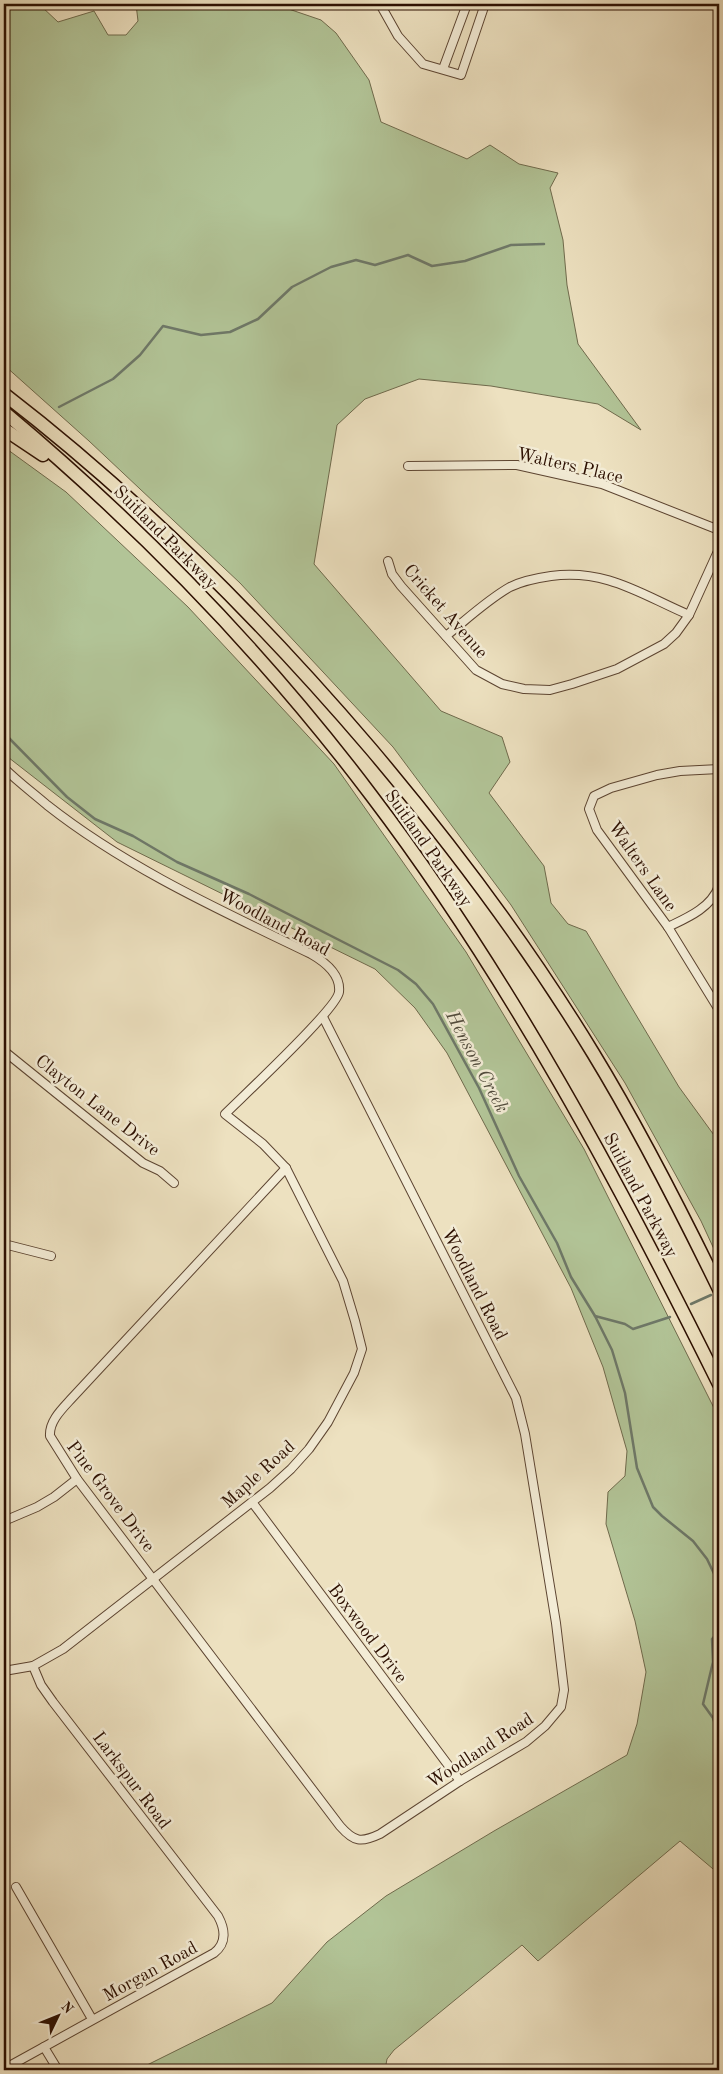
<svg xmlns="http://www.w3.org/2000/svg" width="723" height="2074" font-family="'Old Standard TT',serif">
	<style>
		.green { fill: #b2c497; stroke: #6f6a4c }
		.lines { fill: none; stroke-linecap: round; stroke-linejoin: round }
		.stream { stroke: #6e7868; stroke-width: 2.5 }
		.minor-casing { stroke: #5c4431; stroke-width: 10 }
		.trunk-casing { stroke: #2c0f01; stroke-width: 15 }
		.minor { stroke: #f3ecd6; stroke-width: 8 }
		.trunk { stroke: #ede1c0; stroke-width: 12 }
		.labels { text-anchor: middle; stroke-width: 5; stroke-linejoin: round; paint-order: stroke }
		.street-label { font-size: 18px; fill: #2c0f01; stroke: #f3ecd6 }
		.water-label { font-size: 19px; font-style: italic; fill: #524c3d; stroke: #f3ecd6 }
	</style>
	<rect width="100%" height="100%" fill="#ede1c0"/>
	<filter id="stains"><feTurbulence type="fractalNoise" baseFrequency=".004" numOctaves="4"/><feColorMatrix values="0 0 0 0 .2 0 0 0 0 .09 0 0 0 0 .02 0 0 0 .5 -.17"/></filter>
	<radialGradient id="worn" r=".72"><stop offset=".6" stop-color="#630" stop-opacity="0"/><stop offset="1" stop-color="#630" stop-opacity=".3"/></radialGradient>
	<g class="green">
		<path d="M4,4H45L41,6L58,22L94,11L108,35H126L138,21L136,4H274L321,20L336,33L369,80L381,122L467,159L490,145L519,164L558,173L550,188L563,240L567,285L578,344L641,430L598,404L491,386L419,379L365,399L337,425L314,564L441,711L502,737L510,762L489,793L544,866L551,903L568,924L586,931L679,1087L719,1142V1260L701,1221L625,1083L511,905L393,747L240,583L89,441L4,365Z"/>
		<path d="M4,447L66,492L188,607L334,764L466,952L584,1149L719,1418V1874L680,1841L538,1961L522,1945L394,2050L387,2059L385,2070H137L272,2003L327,1942L386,1896L494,1831L627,1755L637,1724L646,1672L635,1621L606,1524L608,1492L625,1476L627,1451L603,1367L571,1288L447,1053L415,1008L375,969L117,842L4,754Z"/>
	</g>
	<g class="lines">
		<g class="stream">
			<path d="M59,407L113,379L140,355L163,326L201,335L230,332L258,319L292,287L331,267L356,260L375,265L408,255L432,266L465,261L511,245L544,244"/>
			<path d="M4,733L67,797L95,819L133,836L177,862L249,894L398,970L416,984L433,1004L479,1088L519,1176L557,1243L571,1277L595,1316L612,1350L625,1393L637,1468L653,1507L662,1516L693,1541L707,1559L719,1584"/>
			<path d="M691,1304L711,1295"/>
			<path d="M595,1316L625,1324L633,1329L670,1317"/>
			<path d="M719,1631L712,1639L713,1662L703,1704L713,1718L719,1736"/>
		</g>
		<g class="minor-casing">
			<g id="minor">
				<path d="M380,4L398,36L423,64L461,75L485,4"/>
				<path d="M443,69L467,4"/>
				<path d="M408,466L517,465L602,484L719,530"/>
				<path d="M388,561L392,574L401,586L476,670L502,684L524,689L550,690L572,684L617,669L664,644L676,633L689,615L719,549"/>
				<path d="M446,636C466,620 487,600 510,587C522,581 537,578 551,576C607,569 640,594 689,615"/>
				<path d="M4,768C17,781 33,793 47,805C127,868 220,910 311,954C325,962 341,974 339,992C337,1009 243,1096 225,1114L263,1144L286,1168L343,1281L355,1321L362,1349L354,1373L328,1422L309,1449L291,1469L270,1488L63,1649L33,1666L4,1671"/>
				<path d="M719,769L680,771L657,775L611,788L594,796L589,809L597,830L668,927L719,1010"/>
				<path d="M668,927C687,918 711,908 719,886"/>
				<path d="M4,1051L143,1163L160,1171L174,1183"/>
				<path d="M286,1168L72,1398C62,1409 49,1421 50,1436L77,1479L340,1826C354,1842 361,1843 380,1834L460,1781L526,1742L545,1726L561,1707L564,1690L556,1623L525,1434L516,1398L323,1017"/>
				<path d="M4,1244L51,1256"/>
				<path d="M252,1502L460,1781"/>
				<path d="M4,1521L37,1507L54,1497L77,1479"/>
				<path d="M16,1887L92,2019"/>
				<path d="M44,2047L58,2070"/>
				<path d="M4,2069L214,1953C227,1943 225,1929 218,1916L53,1702L41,1685L33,1666"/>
			</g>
		</g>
		<g class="trunk-casing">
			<g id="trunk">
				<path d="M4,394C139,498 260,619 371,749C452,845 528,946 593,1053C640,1130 680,1209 719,1289"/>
				<path d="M4,412C140,526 264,653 371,795C508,975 619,1182 719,1384"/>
				<path d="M4,429L43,455"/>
			</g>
		</g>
		<use href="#minor" class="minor"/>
		<use href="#trunk" class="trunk"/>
	</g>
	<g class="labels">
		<g class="street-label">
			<text transform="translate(570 465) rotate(13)" y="6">Walters Place</text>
			<text transform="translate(166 537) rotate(45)" y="6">Suitland Parkway</text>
			<text transform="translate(446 611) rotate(49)" y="6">Cricket Avenue</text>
			<text transform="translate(429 848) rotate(55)" y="6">Suitland Parkway</text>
			<text transform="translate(643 866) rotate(55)" y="6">Walters Lane</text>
			<text transform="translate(275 922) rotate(28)" y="6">Woodland Road</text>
			<text transform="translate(98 1105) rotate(38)" y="6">Clayton Lane Drive</text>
			<text transform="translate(641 1195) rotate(62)" y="6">Suitland Parkway</text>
			<text transform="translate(475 1284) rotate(63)" y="6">Woodland Road</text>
			<text transform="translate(258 1474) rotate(-42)" y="6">Maple Road</text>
			<text transform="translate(111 1496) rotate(53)" y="6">Pine Grove Drive</text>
			<text transform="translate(368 1633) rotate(53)" y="6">Boxwood Drive</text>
			<text transform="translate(480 1750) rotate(-33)" y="6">Woodland Road</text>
			<text transform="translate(132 1780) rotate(53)" y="6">Larkspur Road</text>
			<text transform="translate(150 1971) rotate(-29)" y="6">Morgan Road</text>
		</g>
		<g class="water-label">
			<text transform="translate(478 1061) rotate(62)" y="7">Henson Creek</text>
		</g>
	</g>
	<rect width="723" height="2074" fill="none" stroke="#ede1c0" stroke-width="20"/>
	<rect x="5" y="5" width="713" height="2064" fill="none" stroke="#2c0f01" stroke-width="2.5"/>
	<rect x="10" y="10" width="703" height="2054" fill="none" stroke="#2c0f01"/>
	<g transform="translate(58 2016) rotate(47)" stroke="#f3ecd6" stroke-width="4" paint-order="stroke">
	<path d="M0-4L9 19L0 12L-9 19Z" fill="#2c0f01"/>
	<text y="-8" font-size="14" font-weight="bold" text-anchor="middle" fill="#2c0f01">N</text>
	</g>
	<rect width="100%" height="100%" filter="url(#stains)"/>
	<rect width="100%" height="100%" fill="url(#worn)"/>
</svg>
